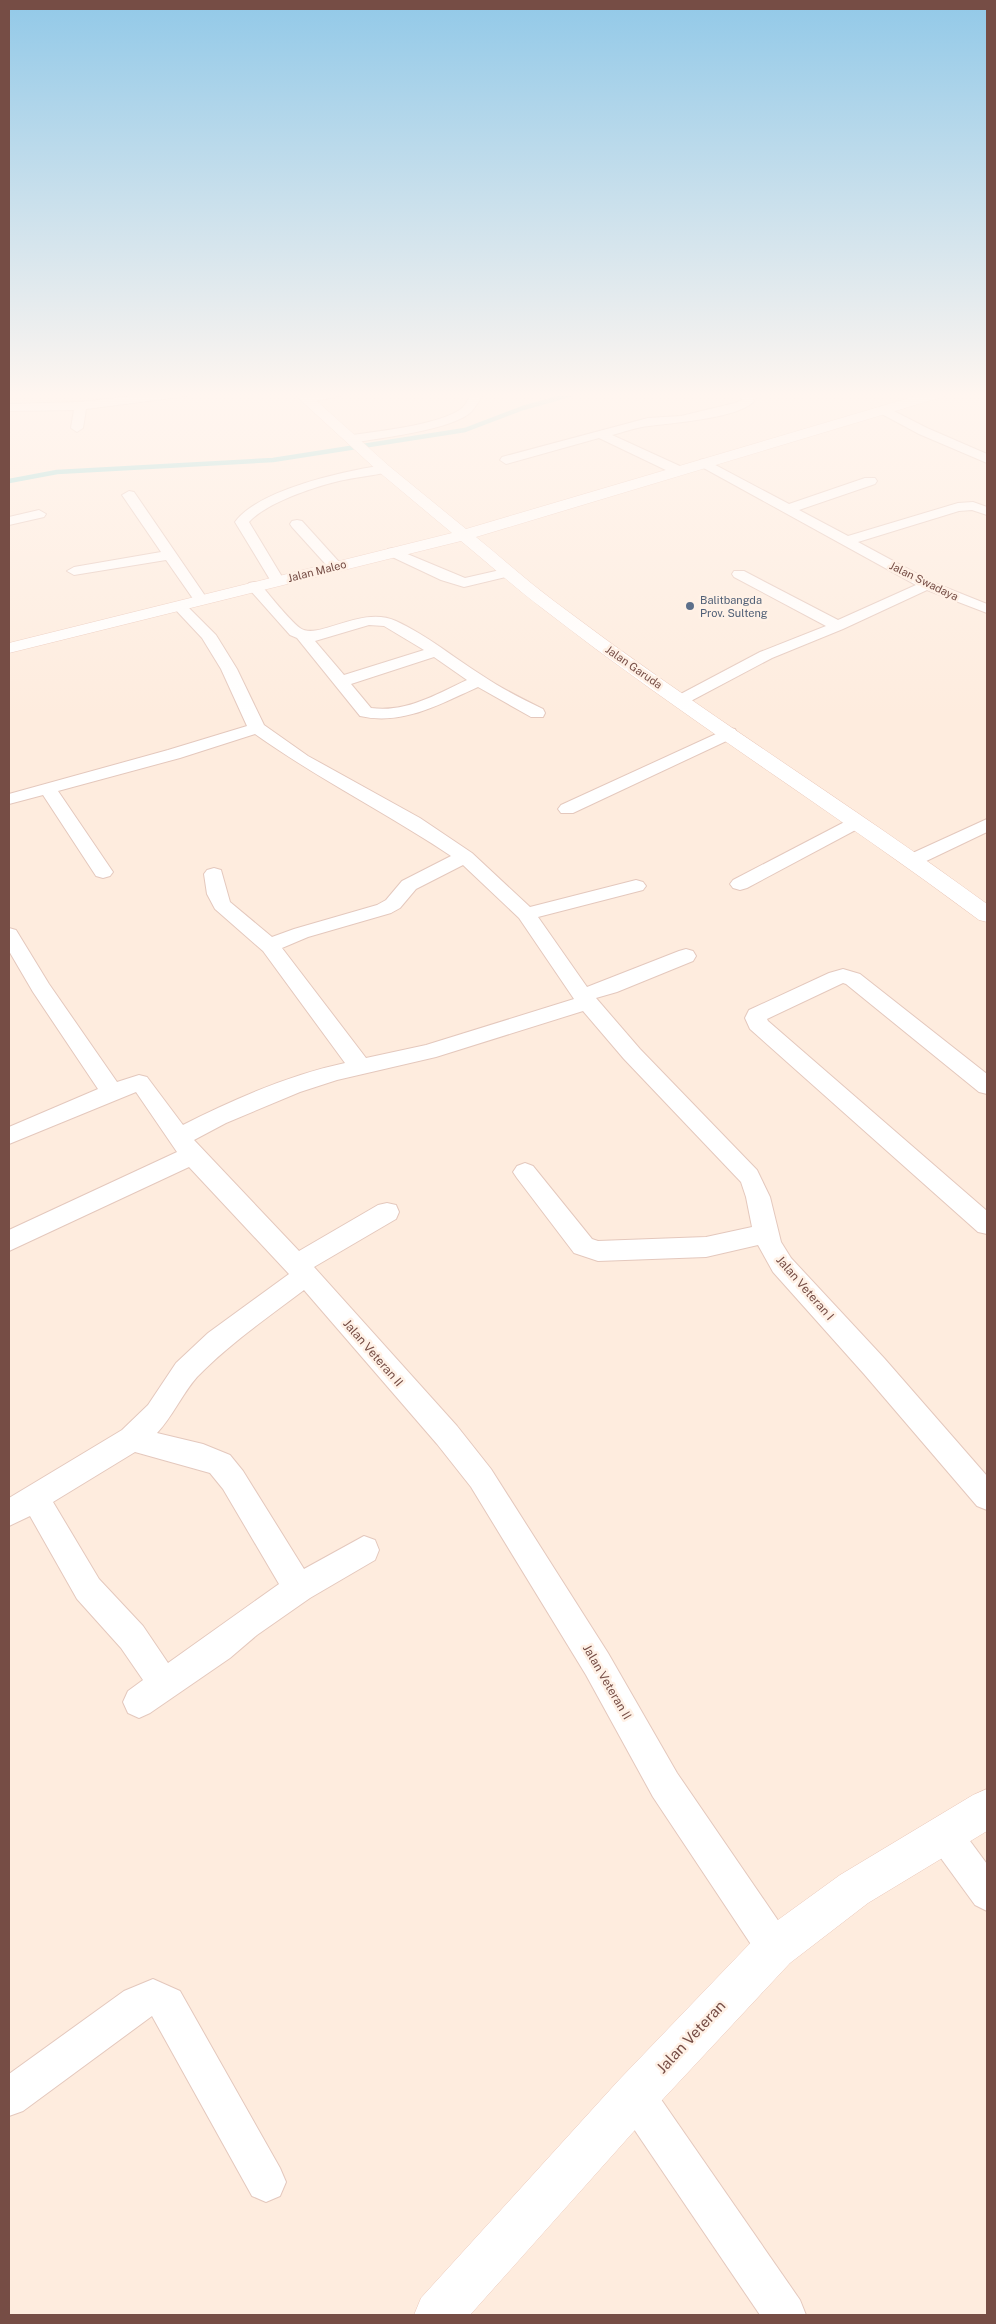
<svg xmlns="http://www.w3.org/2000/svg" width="996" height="2324" font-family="'Public Sans',sans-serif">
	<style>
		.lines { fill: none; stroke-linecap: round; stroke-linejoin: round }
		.stream { stroke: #97dbda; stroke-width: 4.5 }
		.street-casing { stroke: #e4c8bd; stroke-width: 2 }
		.secondary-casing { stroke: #eac7b9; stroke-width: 1 }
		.street { fill: #fff; fill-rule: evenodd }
		.secondary { fill: #fff; fill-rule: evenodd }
		.service-dot { fill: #5c6f8a; stroke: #fff1e6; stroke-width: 2 }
		.labels { text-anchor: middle; stroke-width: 5; stroke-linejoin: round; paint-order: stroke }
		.far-street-label { font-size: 11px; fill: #764d45; stroke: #fff1e6 }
		.far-service-label { font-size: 11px; fill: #4e5e75; stroke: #fff1e6; text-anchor: start }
		.street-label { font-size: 12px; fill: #764d45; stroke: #fff1e6 }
		.near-street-label { font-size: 15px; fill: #764d45; stroke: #fff1e6 }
	</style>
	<rect width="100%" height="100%" fill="#feecde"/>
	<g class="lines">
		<path class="stream" d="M9,481L57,472L273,460L465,430L523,408L576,393"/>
		<g class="street-casing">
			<g id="street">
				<path d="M160,393H192L186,396L86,409L83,428L77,432L71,428L74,410L9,411V404L81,402Z"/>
				<path d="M322,393H345L343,395L307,403L301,399L303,397Z"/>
				<path d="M472,393H484C480,399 476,407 471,412C452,430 379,438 352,443L346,439L352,435C380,431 438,425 461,409C466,405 469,398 472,393Z"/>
				<path d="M739,393H751L754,401C740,418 672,423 649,426C637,427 624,432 612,435L682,467L683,470L682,473H672L599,438L506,464L500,460L502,457L648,418L681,416L735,403L742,400Z"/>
				<path d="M884,406L927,428L987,454V463L919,434L880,413L878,410L880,407Z"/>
				<path d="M704,459L789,504L865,478H875L877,481L875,484L799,510L848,536L958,503L973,502L987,507V515L972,510L959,511L858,542L932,582L987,604V613L927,590L843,629L772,658L687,703H675L673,700L675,697L760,652L826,626L734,577L732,574L734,571H744L838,620L916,585L700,466L698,463L700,460Z"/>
				<path d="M384,465L390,469L389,472C372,476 355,477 339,481C314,487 266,503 249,522L284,580L282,583H272L235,522C259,489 345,471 384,465Z"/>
				<path d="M129,491L134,492L208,600L206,603H196L166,560L74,575L67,571L74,567L161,552L122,495Z"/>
				<path d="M39,510L46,514L44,517L9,525V517Z"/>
				<path d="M297,520L302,521L340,563L342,566L340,569H330L292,527L290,524L292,521Z"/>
				<path d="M393,548L465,578L509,568L516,572L514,575L464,587L441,580L388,555L386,552L388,549Z"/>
				<path d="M254,582L259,583C270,595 288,619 300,628C318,641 361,605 396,621C427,635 454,658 483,676C502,689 523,699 543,709L545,713L543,717H531L478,687C440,704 402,726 360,716L297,638L290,635L249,589L247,586L249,583ZM369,625L384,626L424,650L344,675L315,641ZM434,657L467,680C437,694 406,713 371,708L351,684Z"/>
				<path d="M179,602L184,603L216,635L237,669L264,725L308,756L420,818L472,853L530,907L636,880L643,882L646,886L643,890L538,917L587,987L679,951L686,949L693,951L696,956L693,961L617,992L596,998L640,1049L757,1170L770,1197L781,1242L791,1258L884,1358L987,1476V1510L977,1506L864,1374L773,1272L758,1245L706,1257L598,1261L574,1253L517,1178L513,1172L517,1166L525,1163L533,1166L592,1239L598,1241L706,1237L752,1227L746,1197L741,1182L624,1059L583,1011L436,1057L337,1080L300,1092L226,1123L194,1140L299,1251L378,1205L387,1203L396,1205L399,1212L396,1219L314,1267L457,1426L491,1469L608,1653L677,1773L788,1935L793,1948L788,1961L775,1966L762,1961L653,1797L586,1675L471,1487L437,1444L304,1290C267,1318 229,1344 197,1377C182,1394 173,1416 157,1433L203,1444L230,1455L243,1471L304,1569L364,1536L375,1540L379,1550L375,1560L310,1598L257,1635L230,1658L150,1713L139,1718L128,1713L123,1702L128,1691L143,1680L121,1648L77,1599L30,1516L9,1526V1498L122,1430L148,1405L176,1363L208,1333L289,1274L189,1167L9,1251V1230L177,1152L136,1092L9,1144V1127L98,1089L33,992L9,951V928L16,930L49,984L117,1082L139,1075L147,1077L183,1125C234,1099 289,1075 345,1063L263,951L215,909L207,894L204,874L207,870L214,868L221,870L230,902L272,937L294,929L377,905L386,900L402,881L451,856C387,813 318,779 255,734L180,758L58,791L113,872L110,876L103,878L96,876L43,795L9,804V794L168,750L247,726L221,669L202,638L172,606ZM463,865L519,918L574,999L426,1045L366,1058L282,948L308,937L391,913L400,908L416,889ZM135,1452L210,1473L223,1489L279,1584L168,1663L143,1626L99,1579L53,1502Z"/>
				<path d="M729,728L735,729L737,733L735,737L573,813H561L558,809L561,805Z"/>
				<path d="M856,816L863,818L865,822L863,826L747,888L740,890L733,888L730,884L733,880Z"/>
				<path d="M987,819V832L920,864L913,866L906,864L904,860L906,856Z"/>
				<path d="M843,969L860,974L987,1074V1094L979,1092L846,984L843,983L767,1019L768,1021L987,1211V1234L978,1232L750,1029L745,1018L749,1010L829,973Z"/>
				<path d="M944,1817L956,1822L987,1864V1911L975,1905L932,1846L927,1834L932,1822Z"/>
				<path d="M153,1979L180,1991L280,2168L286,2182L280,2196L266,2202L252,2196L152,2016L23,2111L9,2116V2074L124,1991Z"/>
				<path d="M635,2077L649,2082L800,2300L806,2315H760L621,2110L616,2096L621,2082Z"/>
			</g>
		</g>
		<g class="secondary-casing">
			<g id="secondary">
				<path d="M293,393H308L389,466L466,529L926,393H947L945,396L476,537C502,558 527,581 554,601C695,708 845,800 987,904V922L979,920C836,813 683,718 542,608C514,587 488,563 461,541L9,653V643L452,533L379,472Z"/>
				<path d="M987,1789V1831L868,1903L790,1963L651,2112L470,2315H414L421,2298L619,2080L760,1933L840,1875L973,1795Z"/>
			</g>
		</g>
		<use href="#street" class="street"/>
		<use href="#secondary" class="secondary"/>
	</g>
	<linearGradient id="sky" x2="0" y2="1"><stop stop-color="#92c9e8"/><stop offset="0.55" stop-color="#fff6f0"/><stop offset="1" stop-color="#fff6f0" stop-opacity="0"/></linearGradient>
	<rect width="996" height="718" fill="url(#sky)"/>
	<circle class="service-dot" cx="690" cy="606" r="5"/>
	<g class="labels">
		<g class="far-street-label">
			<text transform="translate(317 571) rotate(-14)" y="4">Jalan Maleo</text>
			<text transform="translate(924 581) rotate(26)" y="4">Jalan Swadaya</text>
			<text transform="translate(634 667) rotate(35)" y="4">Jalan Garuda</text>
		</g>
		<g class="far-service-label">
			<text x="700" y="604">Balitbangda<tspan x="700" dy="13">Prov. Sulteng</tspan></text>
		</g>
		<g class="street-label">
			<text transform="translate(805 1288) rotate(49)" y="4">Jalan Veteran I</text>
			<text transform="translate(373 1353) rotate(49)" y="4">Jalan Veteran II</text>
			<text transform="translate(607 1682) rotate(60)" y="4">Jalan Veteran II</text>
		</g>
		<g class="near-street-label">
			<text transform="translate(691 2037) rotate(-47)" y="5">Jalan Veteran</text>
		</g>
	</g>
	<rect width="996" height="2324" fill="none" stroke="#764d45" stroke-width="20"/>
</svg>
